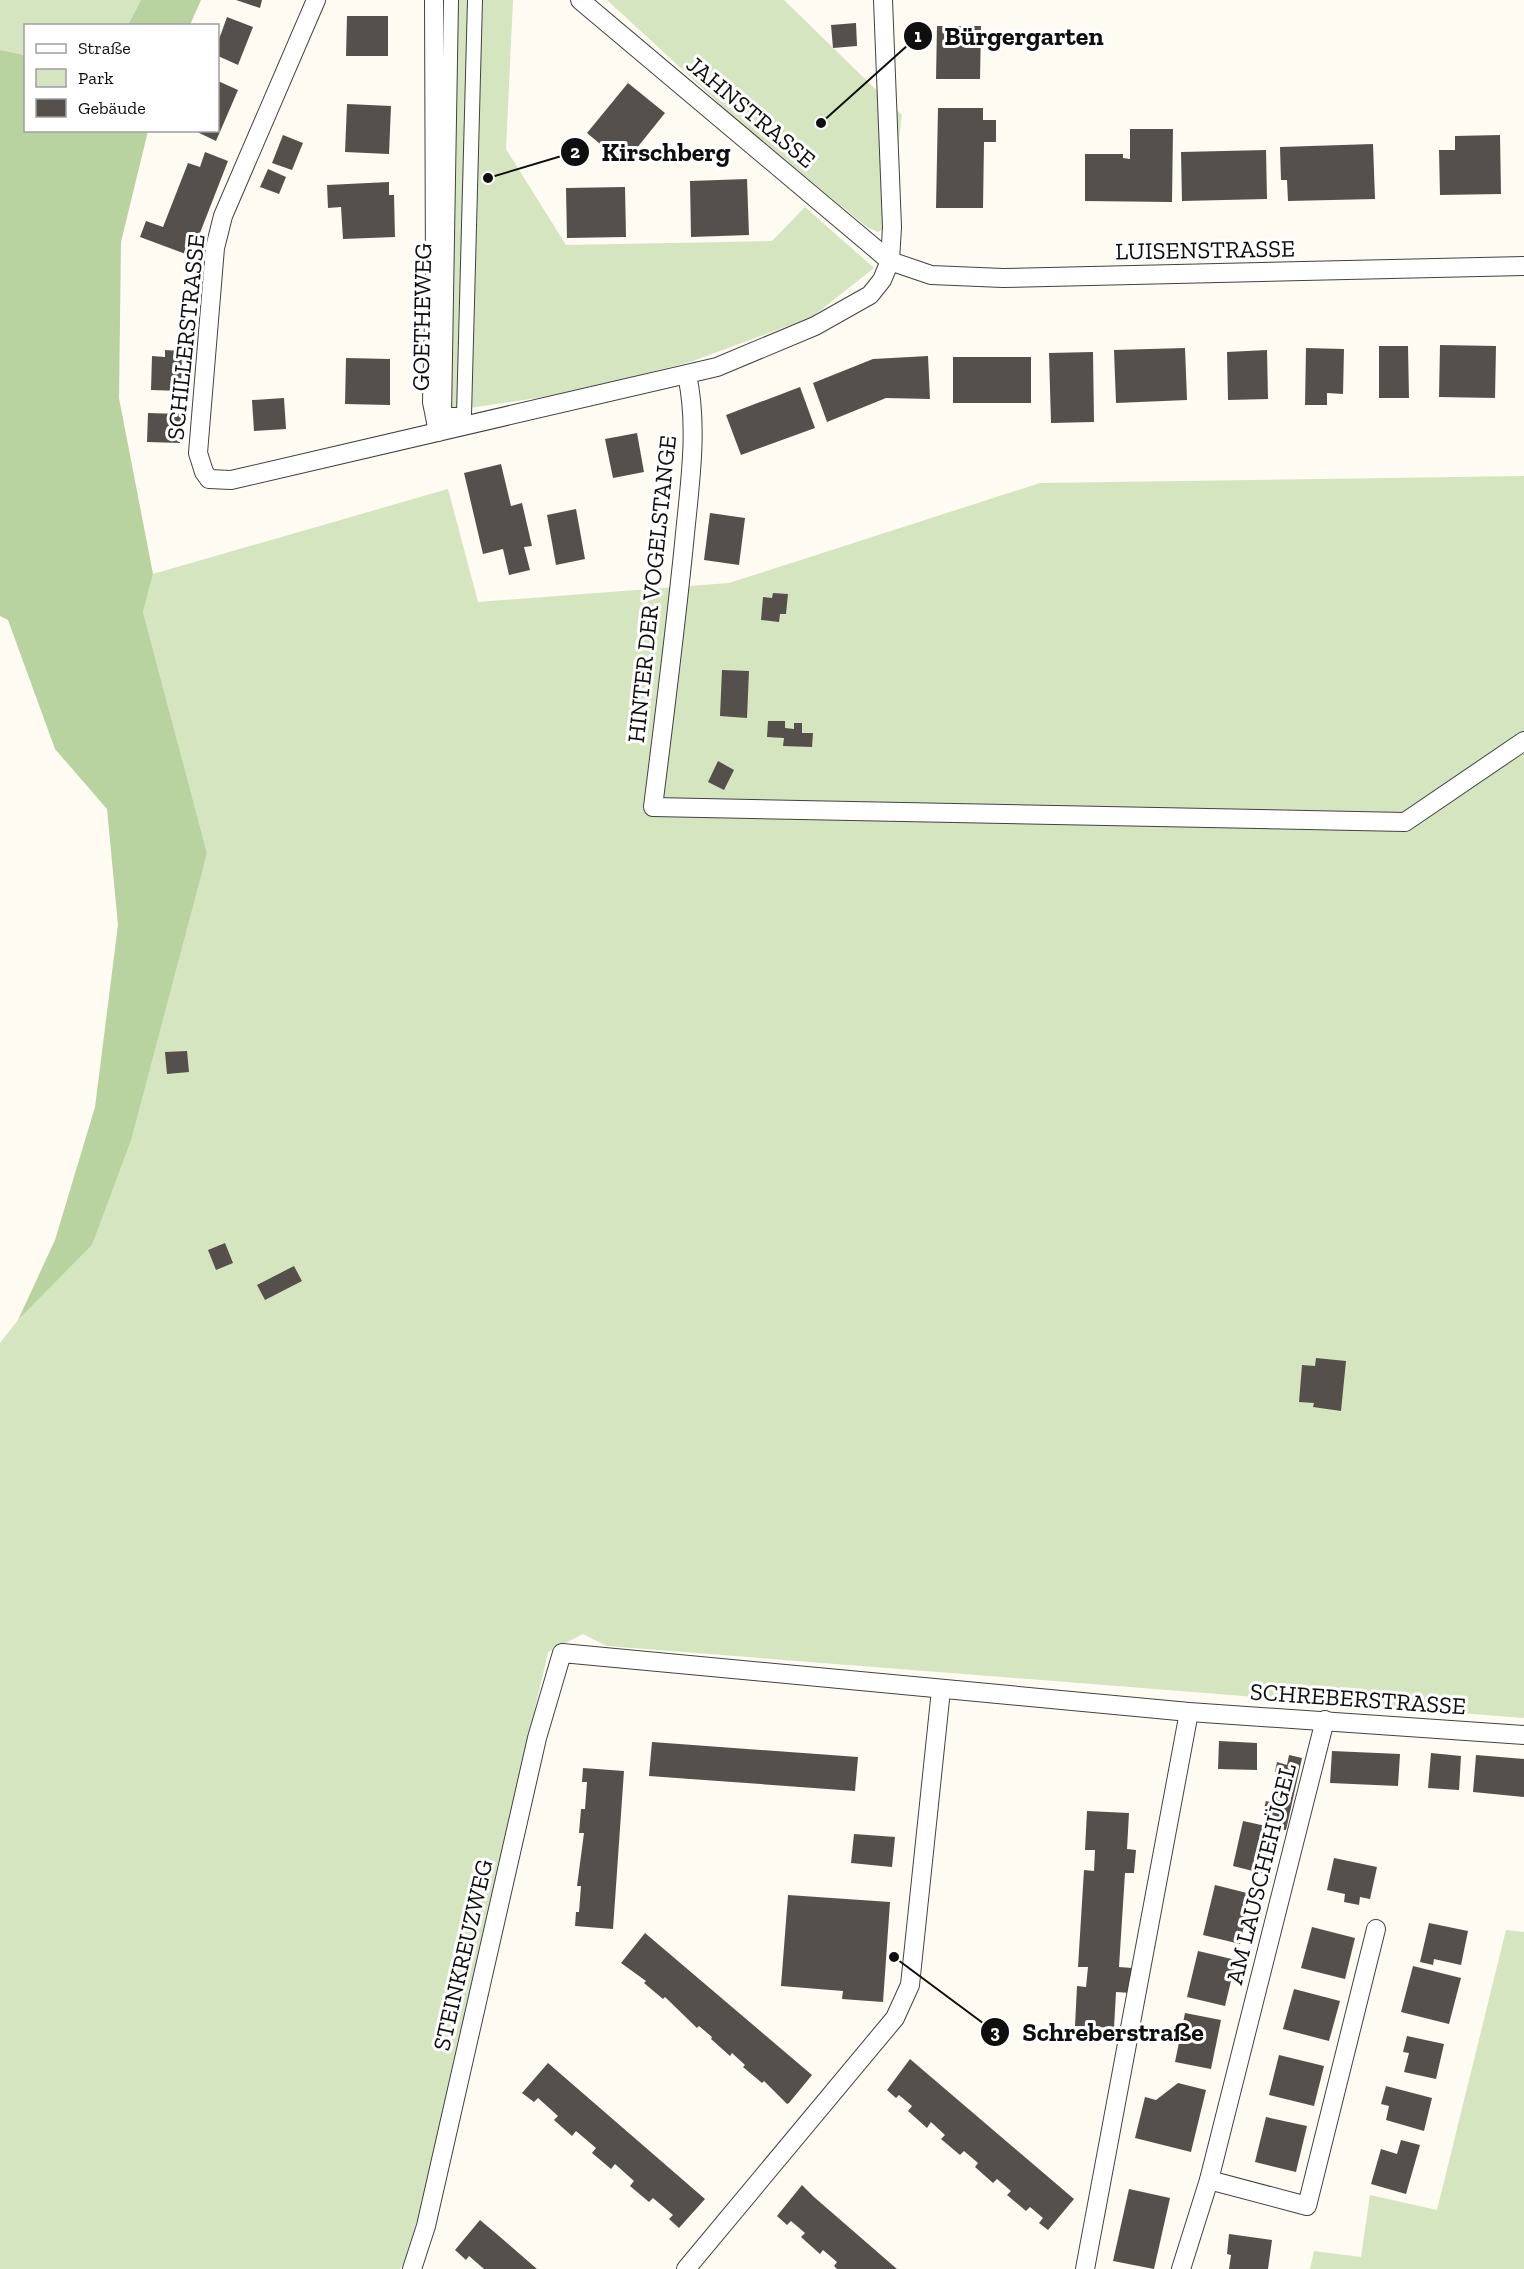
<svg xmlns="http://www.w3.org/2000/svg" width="1524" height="2269" font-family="'Zilla Slab',serif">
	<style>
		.green { fill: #d4e5bf }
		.forest { fill: #b9d3a0 }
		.building { fill: #56504c }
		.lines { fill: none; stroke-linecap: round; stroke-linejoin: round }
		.pedestrian-casing { stroke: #424242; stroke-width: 16 }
		.minor-casing { stroke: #424242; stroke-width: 20 }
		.pedestrian { stroke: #fff; stroke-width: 14 }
		.minor { stroke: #fff; stroke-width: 18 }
		.labels { text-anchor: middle; stroke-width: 6; stroke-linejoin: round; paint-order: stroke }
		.street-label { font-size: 24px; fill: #0f0f0f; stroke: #fff }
		.leader { fill: none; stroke: #0f0f0f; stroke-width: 2 }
		.callout-dot { fill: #0f0f0f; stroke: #fff; stroke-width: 2 }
		.mark-label { font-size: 18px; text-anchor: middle; font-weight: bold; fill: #fff }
		.callout-label { font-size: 26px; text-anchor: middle; font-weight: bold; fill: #0f0f0f; stroke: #fff; stroke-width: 6; stroke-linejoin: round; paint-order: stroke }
	</style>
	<rect width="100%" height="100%" fill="#fdfbf2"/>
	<g class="green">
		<path d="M0,0H141L128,25L26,26L25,55L0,50Z"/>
		<path d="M453,0H513L506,149L566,245L772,241L805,207L874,268L812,317L690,362L564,394L449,411Z"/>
		<path d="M607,0H784L902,115L887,228L878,232L867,227L748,130Z"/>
		<path d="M1524,476V1718L607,1646L583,1634L548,1652L420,2211L404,2263L400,2269H0V1343L18,1320L92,1245L207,853L143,612L153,574L448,489L478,602L729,583L1040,483Z"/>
		<path d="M1506,1930L1524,1932V2269H1310L1314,2251L1361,2257L1370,2195L1437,2210Z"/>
	</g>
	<g class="forest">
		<path d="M141,0H201L190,25H128Z"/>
		<path d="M0,50L25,55L26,130L148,131L121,242L119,398L153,574L143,612L207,853L131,1140L92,1245L18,1320L55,1240L95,1107L118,925L107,809L55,749L8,620L0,616Z"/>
	</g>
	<g class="building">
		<path d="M236,0H262L260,8Z"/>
		<path d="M347,16H388V56H346Z"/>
		<path d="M227,17L253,27L238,65L218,56V42Z"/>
		<path d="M856,23L857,46L833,48L831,25Z"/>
		<path d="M937,26H981L980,79H936Z"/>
		<path d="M218,81L238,90L216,141L193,130H218Z"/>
		<path d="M628,83L665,113L624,164L587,133Z"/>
		<path d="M347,104L391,106L389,154L345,152Z"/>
		<path d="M938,108H983V120H996V142H984L983,208H936Z"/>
		<path d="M1130,129H1173L1172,202L1085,201V154H1123V158L1130,159Z"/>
		<path d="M283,135L303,143L292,170L272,163Z"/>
		<path d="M1500,135L1501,194L1440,195L1439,150H1455V136Z"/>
		<path d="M1373,144L1375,199L1288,201L1287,180H1281L1280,147Z"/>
		<path d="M1266,150L1267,199L1182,201L1181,152Z"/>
		<path d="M205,152L228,161L191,256L140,237L146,221L163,227L188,163L200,167Z"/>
		<path d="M268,169L286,177L279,194L260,187Z"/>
		<path d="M747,179L749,235L691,237L690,181Z"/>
		<path d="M389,182V195H394L395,237L343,239L341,207L328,208L327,185Z"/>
		<path d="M625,187L626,237L567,238L566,188Z"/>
		<path d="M1440,345L1496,346L1495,398L1439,397Z"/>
		<path d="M1379,346H1408L1409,398H1379Z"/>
		<path d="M1185,348L1187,400L1116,403L1114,350Z"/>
		<path d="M1306,348L1344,349L1343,394L1327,393V405H1305Z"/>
		<path d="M165,350L182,351L181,391L151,390L152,356L165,357Z"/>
		<path d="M1267,350L1268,399L1228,400L1227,352Z"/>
		<path d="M1093,352L1094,422L1051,423L1049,353Z"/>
		<path d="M928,356L930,399L886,398L827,422L813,383L873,359Z"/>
		<rect x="953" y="357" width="78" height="46"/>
		<path d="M346,358L390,359V405L345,404Z"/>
		<path d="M800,387L815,428L741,455L726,415Z"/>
		<path d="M284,398L286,429L254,431L252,400Z"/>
		<path d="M148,413L181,414L180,443L147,442Z"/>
		<path d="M637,433L644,472L613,478L605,439Z"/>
		<path d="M501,464L511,506L522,503L532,546L524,547L530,570L509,575L503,549L483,554L464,473Z"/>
		<path d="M576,509L585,559L556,565L547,515Z"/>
		<path d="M710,513L745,518L739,565L704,560Z"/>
		<path d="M773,593L788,594L786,614H780L779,622L761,620L763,597L772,598Z"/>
		<path d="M722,670L749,671L747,718L720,716Z"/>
		<path d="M768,721H785V728L794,729V723H802V733H813L812,747L783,746L784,738L767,737Z"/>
		<path d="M718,761L734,770L724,790L708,782Z"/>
		<path d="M187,1051L189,1072L167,1074L165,1052Z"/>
		<path d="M225,1243L233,1263L216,1270L208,1250Z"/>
		<path d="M294,1266L302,1281L265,1300L257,1285Z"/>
		<path d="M1316,1358L1346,1361L1341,1411L1313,1407L1314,1403L1299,1402L1302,1365L1315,1366Z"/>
		<path d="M1219,1741L1257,1743V1770L1218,1769Z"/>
		<path d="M652,1742L858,1757L855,1791L649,1776Z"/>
		<path d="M1332,1751L1400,1754L1398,1786L1330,1783Z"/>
		<path d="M1431,1753L1461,1756L1459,1790L1428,1788Z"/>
		<path d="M1289,1755L1302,1758L1286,1830L1279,1829L1269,1875L1233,1866L1243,1821L1266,1826L1269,1816L1262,1815L1266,1801L1274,1803L1279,1780L1284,1781L1285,1774L1275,1772L1277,1762L1287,1765Z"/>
		<path d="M1476,1755L1524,1759V1797L1473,1792Z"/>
		<path d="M583,1768L624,1771L613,1929L575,1926L576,1912H579L581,1886H577L584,1833H579L581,1809H585L587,1782H582Z"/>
		<path d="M1087,1811L1129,1813L1127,1849L1136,1850L1134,1873H1125L1119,1967L1132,1968L1131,1993L1116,1992L1114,2028L1075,2026L1077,1986L1086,1987L1088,1967H1078L1084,1870L1094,1871L1095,1850H1085Z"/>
		<path d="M854,1834L895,1837L892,1867L851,1863Z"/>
		<path d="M1334,1858L1377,1867L1370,1899L1360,1897L1359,1905L1344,1902L1345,1894L1327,1890Z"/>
		<path d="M1215,1885L1251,1894L1240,1944L1203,1935Z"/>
		<path d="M788,1895L890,1902L883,2002L842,1999L843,1991L781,1986Z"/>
		<path d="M1429,1923L1468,1931L1461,1965L1434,1959L1433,1965L1420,1962Z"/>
		<path d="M1312,1927L1355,1938L1345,1979L1301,1968Z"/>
		<path d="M645,1933L812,2075L789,2103L787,2104L764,2081L762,2083L743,2067L745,2065L732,2053L730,2056L711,2039L712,2037L699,2026L697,2028L665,1997L663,1999L644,1983L646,1981L621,1963Z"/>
		<path d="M1198,1951L1236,1960L1225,2006L1187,1997Z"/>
		<path d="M1413,1966L1461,1978L1449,2024L1401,2012Z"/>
		<path d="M1294,1989L1340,2001L1329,2041L1283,2029Z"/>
		<path d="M1185,2013L1221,2020L1211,2069L1175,2062Z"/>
		<path d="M1407,2036L1444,2044L1436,2079L1404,2072L1409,2053L1403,2052Z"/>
		<path d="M1279,2055L1324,2066L1314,2106L1269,2095Z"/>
		<path d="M910,2059L1074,2199L1048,2230L1039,2223L1043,2218L1030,2207L1026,2211L1007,2195L1011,2191L997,2179L993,2183L975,2167L978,2163L964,2151L960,2155L941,2139L945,2135L931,2122L927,2128L908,2111L912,2106L899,2095L896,2098L887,2090Z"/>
		<path d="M548,2063L705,2199L679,2228L669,2219L673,2215L653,2198L649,2202L630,2186L634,2181L615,2164L611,2169L592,2153L596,2148L576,2131L572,2136L554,2120L558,2116L538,2098L534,2102L522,2093Z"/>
		<path d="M1178,2083L1206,2090L1191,2152L1135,2138L1145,2097L1156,2100Z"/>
		<path d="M1386,2086L1432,2098L1424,2131L1386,2120L1389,2106L1381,2104Z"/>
		<path d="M1266,2117L1307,2126L1296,2172L1255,2162Z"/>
		<path d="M1401,2140L1420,2145L1406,2194L1371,2184L1381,2149L1397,2154Z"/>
		<path d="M802,2185L814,2197L897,2269H837L834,2266L837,2262L823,2250L820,2254L801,2237L805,2233L791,2221L787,2225L777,2216Z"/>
		<path d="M1129,2189L1170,2198L1154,2269L1113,2261Z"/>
		<path d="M480,2220L499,2236L537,2269H484L469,2256L466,2260L455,2250Z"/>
		<path d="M1229,2234L1272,2240L1268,2269H1229L1231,2255L1227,2254Z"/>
	</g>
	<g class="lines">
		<g class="pedestrian-casing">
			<path id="pedestrian" d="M451,0L444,415H464L475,0"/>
		</g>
		<g class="minor-casing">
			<g id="minor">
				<path d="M316,0L223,216L215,248L198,453L204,472L209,479L231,480L717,367L815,326L870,295L882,280L890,261L892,227L883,0"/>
				<path d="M434,0L435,277L432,402L438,432"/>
				<path d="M580,0L890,261L931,275L1003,278L1524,266"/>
				<path d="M687,375C699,429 689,489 684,544C675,632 664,720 653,807L1405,822L1524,741"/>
				<path d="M1209,2180L1307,2206L1376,1929"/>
				<path d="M412,2269L426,2226L537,1738L562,1653L1189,1712L1524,1735"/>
				<path d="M686,2269L895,2018L910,1985L941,1690"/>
				<path d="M1085,2269L1189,1712"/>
				<path d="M1181,2269L1209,2180L1325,1720"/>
			</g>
		</g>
		<use href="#pedestrian" class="pedestrian"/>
		<use href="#minor" class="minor"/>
	</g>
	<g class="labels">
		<g class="street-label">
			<text transform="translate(751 112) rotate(40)" y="8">JAHNSTRASSE</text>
			<text transform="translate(1205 250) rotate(-1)" y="8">LUISENSTRASSE</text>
			<text transform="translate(422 317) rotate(-89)" y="8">GOETHEWEG</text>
			<text transform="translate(186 337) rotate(-84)" y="8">SCHILLERSTRASSE</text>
			<text transform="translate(652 589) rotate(-84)" y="8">HINTER DER VOGELSTANGE</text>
			<text transform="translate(1358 1699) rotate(4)" y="8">SCHREBERSTRASSE</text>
			<text transform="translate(1261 1874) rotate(-76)" y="8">AM LAUSCHEHÜGEL</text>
			<text transform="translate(463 1955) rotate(-77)" y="8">STEINKREUZWEG</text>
		</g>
	</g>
	<path class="leader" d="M821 123L918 36M488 178L575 152M894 1957L995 2032"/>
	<g class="callout-dot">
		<circle cx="821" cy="123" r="6"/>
		<circle cx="488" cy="178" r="6"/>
		<circle cx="894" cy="1957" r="6"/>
		<circle cx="918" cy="36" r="15"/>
		<circle cx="575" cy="152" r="15"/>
		<circle cx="995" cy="2032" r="15"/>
	</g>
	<g class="mark-label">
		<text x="918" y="42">1</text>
		<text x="575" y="158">2</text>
		<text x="995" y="2038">3</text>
	</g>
	<g class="callout-label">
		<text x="1024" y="45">Bürgergarten</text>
		<text x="666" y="161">Kirschberg</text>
		<text x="1113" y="2041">Schreberstraße</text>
	</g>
	<rect x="24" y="24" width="195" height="108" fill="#ffffff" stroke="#9f9f9f" stroke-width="1.5"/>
	<rect x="36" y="44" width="30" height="9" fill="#ffffff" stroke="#9f9f9f" stroke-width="1.5"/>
	<text x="78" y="54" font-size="18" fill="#0f0f0f">Straße</text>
	<rect x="36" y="69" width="30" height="18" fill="#d4e5bf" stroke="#9f9f9f" stroke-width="1.5"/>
	<text x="78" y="84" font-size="18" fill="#0f0f0f">Park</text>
	<rect x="36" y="99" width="30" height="18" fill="#56504c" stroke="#9f9f9f" stroke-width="1.5"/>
	<text x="78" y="114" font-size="18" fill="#0f0f0f">Gebäude</text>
</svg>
